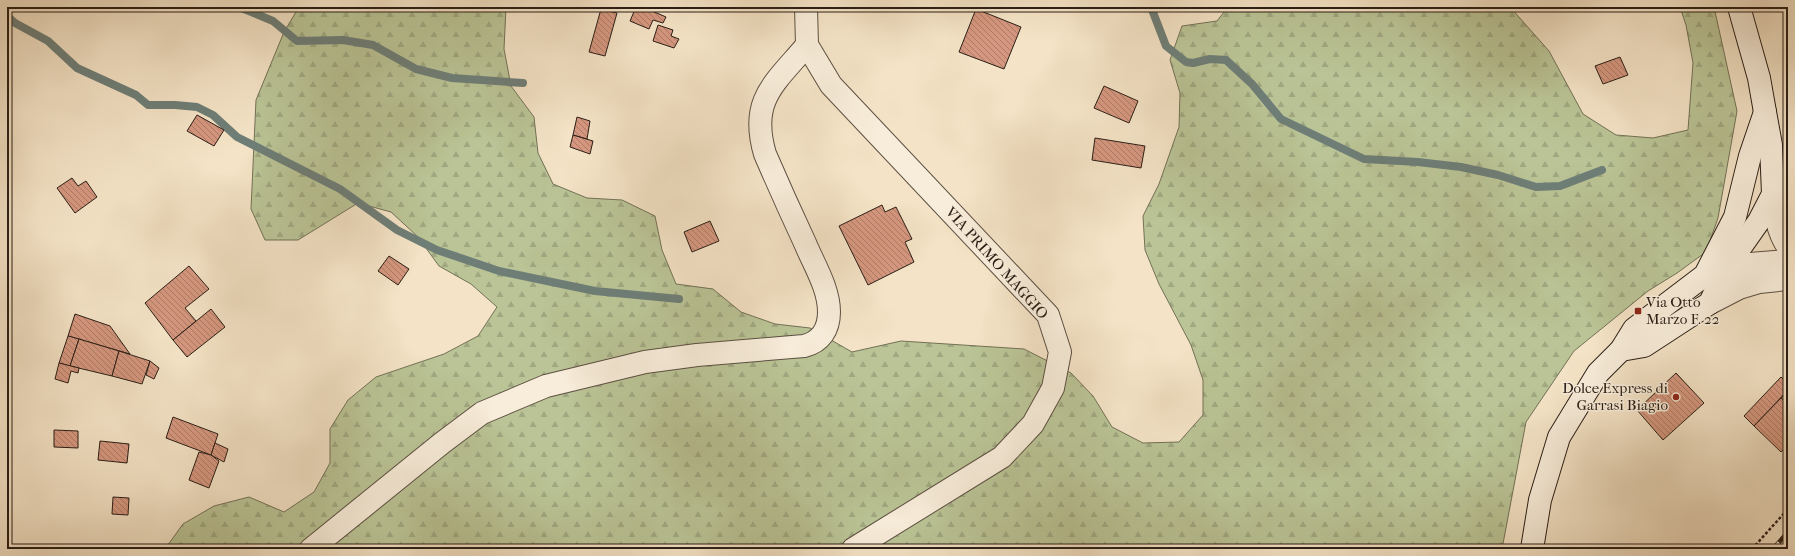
<svg xmlns="http://www.w3.org/2000/svg" width="1795" height="556" font-family="'IM FELL French Canon',serif">
	<style>
		.forest { fill: url(#forest-firs); stroke: #727156 }
		.lines { fill: none; stroke-linecap: round; stroke-linejoin: round }
		.stream { stroke: #6e7e77; stroke-width: 8 }
		.building { fill: url(#building-back-hatch); stroke: #2a1e16 }
		.minor-casing { stroke: #5c4f42; stroke-width: 24 }
		.tertiary-casing { stroke: #5c4f42; stroke-width: 24 }
		.secondary-casing { stroke: #2a1e16; stroke-width: 24 }
		.path { stroke: #2a1e16; stroke-width: 2.5; stroke-dasharray: 3 2; stroke-linecap: butt }
		.minor { stroke: #f8edda; stroke-width: 22 }
		.tertiary { stroke: #f8edda; stroke-width: 22 }
		.secondary { stroke: #f8edda; stroke-width: 22 }
		.rail-casing { stroke: #2a1e16; stroke-width: 4.5 }
		.rail { stroke: #f8edda; stroke-width: 3; stroke-dasharray: 9; stroke-linecap: butt }
		.poi-dot { fill: #8f2418; stroke: #f8edda; stroke-width: 1.5 }
		.labels { text-anchor: middle; stroke-width: 3; stroke-linejoin: round; paint-order: stroke }
		.street-label { font-size: 15px; fill: #2a1e16; stroke: #f8edda }
		.poi-label { font-size: 15px; fill: #2a1e16; stroke: #f8edda; text-anchor: start }
	</style>
	<defs>
		<pattern id="forest-firs" width="22" height="20" patternUnits="userSpaceOnUse"><rect width="22" height="20" fill="#bac496"/><path d="M5 1l3.5 6h-7zM16 11l3.5 6h-7z" fill="#a0a881"/></pattern>
		<pattern id="building-back-hatch" width="6" height="6" patternUnits="userSpaceOnUse"><rect width="6" height="6" fill="#d5977f"/><path d="M-1 5l2 2M0 0l6 6M5-1l2 2" fill="none" stroke="#ad7b67"/></pattern>
	</defs>
	<rect width="100%" height="100%" fill="#f4e3c6"/>
	<filter id="stains"><feTurbulence type="fractalNoise" baseFrequency=".005" numOctaves="4"/><feColorMatrix values="0 0 0 0 .2 0 0 0 0 .09 0 0 0 0 .02 0 0 0 .5 -.17"/></filter>
	<radialGradient id="worn" r=".72"><stop offset=".6" stop-color="#630" stop-opacity="0"/><stop offset="1" stop-color="#630" stop-opacity=".3"/></radialGradient>
	<path class="forest" d="M299,7H506L504,49L511,86L534,117L538,153L553,184L587,198L622,200L655,216L662,250L676,284L713,289L741,312L775,324L810,328L852,352L901,341L1024,349L1071,373L1093,396L1112,427L1143,443L1179,442L1203,415V380L1191,345L1159,284L1145,250L1143,216L1159,184L1179,127L1180,93L1170,60L1182,26L1217,21L1228,7H1510L1549,51L1583,114L1616,135L1653,138L1688,130L1693,63L1686,25L1680,7H1714L1737,111L1718,218L1706,252L1677,273L1648,291L1574,351L1526,422L1502,549H165L183,524L214,506L249,497L284,512L314,492L330,463V429L348,400L376,377L444,354L478,336L497,307L471,284L439,266L418,237L391,212L358,203L298,240H265L251,209L256,100L284,32Z"/>
	<g class="lines">
		<g class="stream">
			<path d="M239,7L273,21L297,41L343,40L373,45L416,69L452,78L523,83"/>
			<path d="M1151,7L1166,46L1186,62L1193,63L1210,59L1226,60L1252,84L1281,119L1364,159L1418,162L1461,167L1498,175L1536,187L1560,186L1602,170"/>
			<path d="M7,16L15,23L48,41L77,68L136,95L148,105H175L197,107L213,115L237,137L340,189L397,230L437,250L499,271L595,291L679,299"/>
		</g>
	</g>
	<g class="building">
		<path d="M636,7H643L666,17L663,23L653,20L649,29L630,21Z"/>
		<path d="M601,9L617,13L605,56L589,52Z"/>
		<path d="M976,9L1021,27L1004,69L959,52Z"/>
		<path d="M658,25L673,30L671,36L679,39L674,48L653,41Z"/>
		<path d="M1620,57L1628,75L1603,84L1595,66Z"/>
		<path d="M1104,86L1138,101L1129,123L1094,108Z"/>
		<path d="M197,115L224,130L214,146L187,131Z"/>
		<path d="M577,117L590,121L587,139L573,135Z"/>
		<path d="M573,135L593,141L590,154L570,147Z"/>
		<path d="M1095,138L1145,146L1141,168L1092,160Z"/>
		<path d="M72,178L78,186L86,181L97,197L75,213L57,188Z"/>
		<path d="M882,205L885,212L896,207L912,239L905,242L914,262L868,285L839,226Z"/>
		<path d="M710,221L719,241L692,252L684,232Z"/>
		<path d="M389,256L409,269L398,285L378,271Z"/>
		<path d="M189,266L209,289L185,308L196,321L173,340L145,303Z"/>
		<path d="M211,309L225,327L187,357L173,340Z"/>
		<path d="M75,314L110,326L130,354L68,336Z"/>
		<path d="M68,336L79,339L70,366L59,363Z"/>
		<path d="M79,339L119,351L112,376L70,366Z"/>
		<path d="M119,351L150,361L142,384L112,376Z"/>
		<path d="M150,361L159,368L154,379L146,375Z"/>
		<path d="M59,363L79,368L78,373L71,371L68,383L55,379Z"/>
		<path d="M1676,373L1704,403L1663,440L1637,410Z"/>
		<path d="M1781,377L1788,383V390L1754,426L1744,416Z"/>
		<path d="M1788,390V405L1781,398Z"/>
		<path d="M1781,398L1788,405V445L1781,452L1754,426Z"/>
		<path d="M173,417L218,434L211,455L166,438Z"/>
		<path d="M54,430L78,431V448L54,447Z"/>
		<path d="M100,441L129,444L127,463L98,460Z"/>
		<path d="M215,443L228,449L224,462L211,455Z"/>
		<path d="M199,452L211,455L219,461L209,488L189,480Z"/>
		<path d="M113,497L129,498L128,515L112,514Z"/>
	</g>
	<g class="lines">
		<g class="minor-casing">
			<g id="minor">
				<path d="M806,7L807,45L831,85L1048,315L1060,352L1053,388L1033,424L1002,457L853,549"/>
				<path d="M1775,214L1788,205"/>
				<path d="M311,549L442,443L482,413L546,386L645,362L697,355L804,346C821,342 829,329 829,312C829,288 814,265 805,243C791,213 778,184 765,154C749,100 775,83 807,45"/>
			</g>
		</g>
		<g class="tertiary-casing">
			<g id="tertiary">
				<path d="M1773,194C1775,213 1777,231 1788,247"/>
				<path d="M1712,273L1750,264L1788,261"/>
				<path d="M1710,303L1739,288L1759,282L1788,279"/>
			</g>
		</g>
		<g class="secondary-casing">
			<g id="secondary">
				<path d="M1621,350L1644,346L1710,303L1726,268L1759,221L1773,194L1771,145L1765,112L1759,78L1739,7"/>
				<path d="M1532,549L1540,500L1559,437L1598,373L1621,350L1634,329L1705,275L1735,217L1750,156L1765,112"/>
			</g>
		</g>
		<path class="path" d="M1752,549L1788,509"/>
		<use href="#minor" class="minor"/>
		<use href="#tertiary" class="tertiary"/>
		<use href="#secondary" class="secondary"/>
		<g class="rail-casing">
			<path id="rail" d="M1773,549L1788,532"/>
		</g>
		<use href="#rail" class="rail"/>
	</g>
	<g class="poi-dot">
		<rect x="1634" y="307" width="8" height="8" rx="2"/>
		<circle cx="1676" cy="397" r="4"/>
	</g>
	<g class="labels">
		<g class="street-label">
			<text transform="translate(997 263) rotate(48)" y="5">VIA PRIMO MAGGIO</text>
		</g>
		<g class="poi-label">
			<text x="1646" y="307">Via Otto<tspan x="1646" dy="17">Marzo F. 22</tspan></text>
			<text x="1668" y="393" text-anchor="end">Dolce Express di<tspan x="1668" dy="17">Garrasi Biagio</tspan></text>
		</g>
	</g>
	<rect width="1795" height="556" fill="none" stroke="#f4e3c6" stroke-width="24"/>
	<rect x="8" y="8" width="1779" height="540" fill="none" stroke="#2a1e16" stroke-width="2"/>
	<rect x="12" y="12" width="1771" height="532" fill="none" stroke="#2a1e16"/>
	<rect width="100%" height="100%" filter="url(#stains)"/>
	<rect width="100%" height="100%" fill="url(#worn)"/>
</svg>
